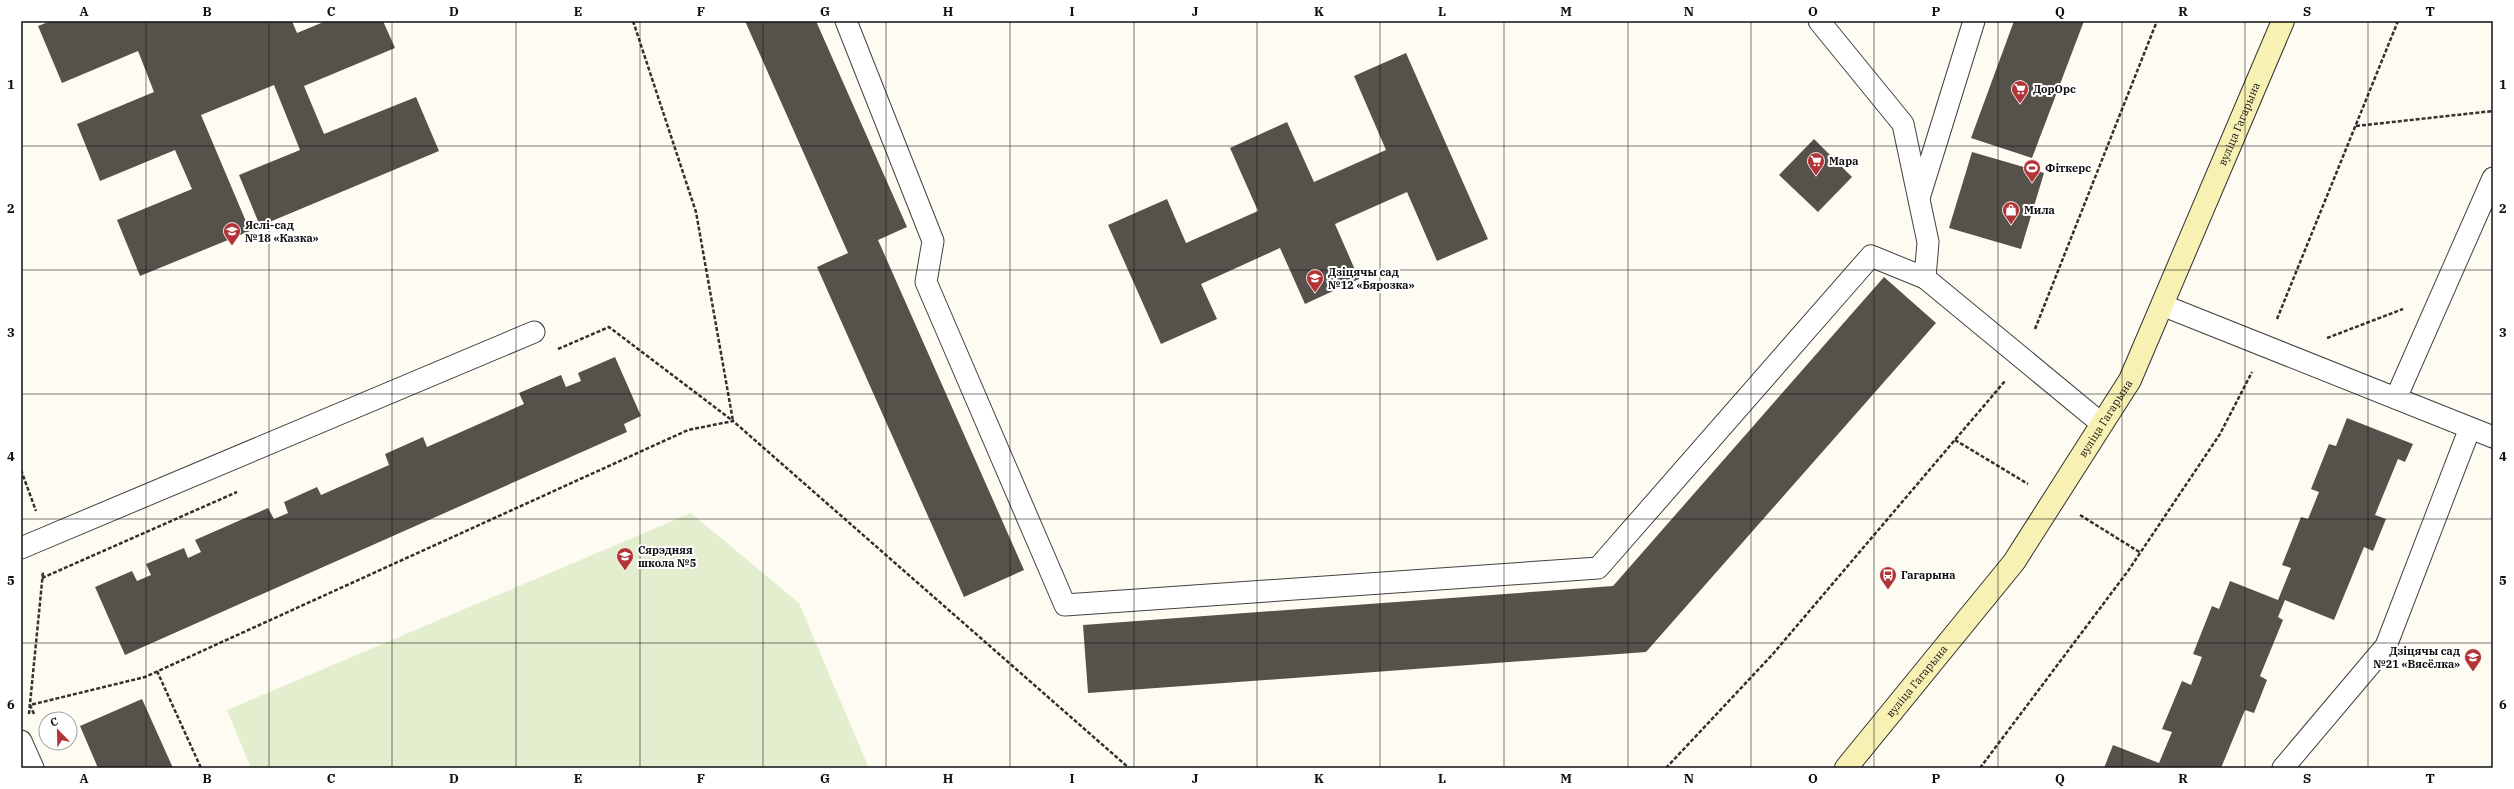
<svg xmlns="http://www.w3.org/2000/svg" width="2514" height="789" font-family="'IBM Plex Serif',serif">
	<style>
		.pitch { fill: #e3eecf }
		.building { fill: #57514c }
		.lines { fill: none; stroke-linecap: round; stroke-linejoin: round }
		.lane-casing { stroke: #424242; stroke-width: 23 }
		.secondary-casing { stroke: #313131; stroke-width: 24 }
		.path { stroke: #313131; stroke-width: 2.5; stroke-dasharray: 4 2; stroke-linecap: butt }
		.lane { stroke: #fff; stroke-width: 21 }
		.secondary { stroke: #f7f1b4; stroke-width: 22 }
		.grid { fill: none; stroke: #0f0f0f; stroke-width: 1; stroke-opacity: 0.55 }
		.labels { text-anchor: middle; stroke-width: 4; stroke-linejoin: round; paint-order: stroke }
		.poi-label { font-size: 11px; font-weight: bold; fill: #0f0f0f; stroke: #fff; text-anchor: start }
		.street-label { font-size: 11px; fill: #0f0f0f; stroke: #fff }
		.neatline { fill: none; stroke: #0f0f0f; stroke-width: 1.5 }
		.grid-label { font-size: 13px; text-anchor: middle; font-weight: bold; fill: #0f0f0f }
	</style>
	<rect width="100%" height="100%" fill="#fefcf2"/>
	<path class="pitch" d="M691,513L799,603L868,766L863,768H251L227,710Z"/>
	<g class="building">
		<path d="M51,21H292L297,33L326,21H383L395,48L304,86L324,134L416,97L439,151L260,226L239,175L300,150L274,85L201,115L250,231L140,276L117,220L192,189L175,150L100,181L77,124L154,92L138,51L62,83L38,26Z"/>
		<path d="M745,21H816L907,227L878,240L1024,570L964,597L817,267L848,253Z"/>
		<path d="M2014,21H2084L2032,158L1971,138Z"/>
		<path d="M1406,53L1488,239L1437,261L1407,192L1335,224L1359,279L1305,304L1280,248L1201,284L1217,319L1161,344L1108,225L1167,199L1186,243L1258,211L1230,148L1287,122L1314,182L1386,150L1354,76Z"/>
		<path d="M1814,139L1852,177L1818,212L1779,175Z"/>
		<path d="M1972,152L2044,173L2021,249L1949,228Z"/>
		<path d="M1884,277L1936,323L1646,652L1088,693L1083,625L1613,586Z"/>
		<path d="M615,357L641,416L624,424L627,432L125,655L95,587L132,571L137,581L151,575L146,564L184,548L188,558L201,552L195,540L268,508L274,519L288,513L284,502L317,487L321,495L389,465L385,454L423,437L427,447L524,404L519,393L561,375L566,387L581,381L578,373Z"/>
		<path d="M2347,418L2413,444L2405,462L2398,459L2375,515L2386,519L2373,551L2364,547L2334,620L2285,600L2278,617L2283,620L2260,676L2267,680L2254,713L2245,710L2221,768H2104L2113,745L2159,763L2172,732L2162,729L2182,681L2191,685L2202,657L2193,654L2212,606L2219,609L2230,581L2278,600L2291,568L2282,565L2301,517L2308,519L2319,492L2311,489L2329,444L2336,446Z"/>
		<path d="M142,699L173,768H98L80,726Z"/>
	</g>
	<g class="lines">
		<g class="lane-casing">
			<g id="lane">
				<path d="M846,21L933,241L926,282L1065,605L1598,568L1871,256L1925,278"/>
				<path d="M1819,21L1903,124L1928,242L1925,278L2102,424"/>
				<path d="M1919,198L1974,21"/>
				<path d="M2162,305L2493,437"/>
				<path d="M2396,398L2493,178"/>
				<path d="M21,548L534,332"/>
				<path d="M21,741L33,768"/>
				<path d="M2283,768L2386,646L2470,428"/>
			</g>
		</g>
		<g class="secondary-casing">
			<g id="secondary">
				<path id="s1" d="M1846,768L2014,562L2130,380L2283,21"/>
			</g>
		</g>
		<g class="path">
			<path d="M633,21L696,212L733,421"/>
			<path d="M2356,126L2493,111"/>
			<path d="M2277,319L2398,21"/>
			<path d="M2035,329L2157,21"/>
			<path d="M2327,338L2403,309"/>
			<path d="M558,349L609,327L733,421"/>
			<path d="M1955,440L2028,484"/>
			<path d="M21,470L36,511"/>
			<path d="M2080,515L2141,553"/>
			<path d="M42,578L237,492"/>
			<path d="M157,671L201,768"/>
			<path d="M29,714L43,572"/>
			<path d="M34,714L30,705L145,677L688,430L733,421L1129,768"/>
			<path d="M1666,768L1772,655L2005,381"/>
			<path d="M1980,768L2128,571L2220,434L2252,372"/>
		</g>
		<use href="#lane" class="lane"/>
		<use href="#secondary" class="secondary"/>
	</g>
	<path class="grid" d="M146,21V768M269,21V768M392,21V768M516,21V768M640,21V768M763,21V768M886,21V768M1010,21V768M1134,21V768M1257,21V768M1380,21V768M1504,21V768M1628,21V768M1751,21V768M1874,21V768M1998,21V768M2122,21V768M2245,21V768M2368,21V768M21,146H2493M21,270H2493M21,394H2493M21,519H2493M21,643H2493"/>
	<defs>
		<g id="supermarket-pin" transform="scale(0.9)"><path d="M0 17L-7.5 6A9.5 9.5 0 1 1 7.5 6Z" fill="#b33437" stroke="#fff"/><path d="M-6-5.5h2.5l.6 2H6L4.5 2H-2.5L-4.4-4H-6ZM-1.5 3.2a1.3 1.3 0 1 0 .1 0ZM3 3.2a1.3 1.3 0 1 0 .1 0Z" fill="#fff"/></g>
		<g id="stadium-pin" transform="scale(0.9)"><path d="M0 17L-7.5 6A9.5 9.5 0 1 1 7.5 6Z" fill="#b33437" stroke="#fff"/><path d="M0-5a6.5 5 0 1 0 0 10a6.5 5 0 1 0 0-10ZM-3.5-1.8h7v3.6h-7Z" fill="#fff"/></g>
		<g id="shop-pin" transform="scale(0.9)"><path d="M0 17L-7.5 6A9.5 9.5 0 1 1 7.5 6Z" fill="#b33437" stroke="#fff"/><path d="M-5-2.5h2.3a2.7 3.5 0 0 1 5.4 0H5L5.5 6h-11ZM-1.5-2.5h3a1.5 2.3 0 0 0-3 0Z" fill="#fff"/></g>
		<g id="school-pin" transform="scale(0.9)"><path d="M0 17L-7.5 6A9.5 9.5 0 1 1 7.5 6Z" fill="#b33437" stroke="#fff"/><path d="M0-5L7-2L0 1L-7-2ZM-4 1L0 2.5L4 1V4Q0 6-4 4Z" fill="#fff"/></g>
		<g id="bus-pin" transform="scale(0.9)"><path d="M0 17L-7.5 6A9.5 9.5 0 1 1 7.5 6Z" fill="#b33437" stroke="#fff"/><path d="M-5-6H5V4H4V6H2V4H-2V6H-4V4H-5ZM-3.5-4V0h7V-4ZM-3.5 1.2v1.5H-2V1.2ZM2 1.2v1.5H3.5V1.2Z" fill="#fff"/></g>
	</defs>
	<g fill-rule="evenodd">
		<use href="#supermarket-pin" x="2020" y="89"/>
		<use href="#supermarket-pin" x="1816" y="161"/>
		<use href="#stadium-pin" x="2032" y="168"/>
		<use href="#shop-pin" x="2011" y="210"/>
		<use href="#school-pin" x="232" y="231"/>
		<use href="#school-pin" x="1315" y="278"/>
		<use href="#school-pin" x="625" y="556"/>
		<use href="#bus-pin" x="1888" y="575"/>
		<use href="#school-pin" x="2473" y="657"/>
	</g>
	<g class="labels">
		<g class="poi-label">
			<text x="2033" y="93">ДорОрс</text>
			<text x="1829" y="165">Мара</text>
			<text x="2045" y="172">Фіткерс</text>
			<text x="2024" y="214">Мила</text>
			<text x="245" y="229">Яслі-сад<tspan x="245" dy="13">№18 «Казка»</tspan></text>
			<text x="1328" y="276">Дзіцячы сад<tspan x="1328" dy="13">№12 «Бярозка»</tspan></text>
			<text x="638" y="554">Сярэдняя<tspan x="638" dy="13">школа №5</tspan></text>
			<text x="1901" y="579">Гагарына</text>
			<text x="2460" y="655" text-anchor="end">Дзіцячы сад<tspan x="2460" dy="13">№21 «Вясёлка»</tspan></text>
		</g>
		<g class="street-label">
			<text dy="4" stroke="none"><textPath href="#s1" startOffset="760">вуліца Гагарына</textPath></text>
			<text dy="4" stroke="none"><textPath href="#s1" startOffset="436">вуліца Гагарына</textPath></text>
			<text dy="4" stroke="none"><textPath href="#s1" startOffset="112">вуліца Гагарына</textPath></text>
		</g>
	</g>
	<rect width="2514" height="789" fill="none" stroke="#ffffff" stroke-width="44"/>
	<g transform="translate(58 731) rotate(337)"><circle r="19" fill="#ffffff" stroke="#9f9f9f"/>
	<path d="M0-3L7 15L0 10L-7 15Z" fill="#b33437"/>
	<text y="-6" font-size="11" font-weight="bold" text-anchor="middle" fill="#0f0f0f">С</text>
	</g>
	<rect x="22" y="22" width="2470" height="745" class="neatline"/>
	<g class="grid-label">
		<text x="84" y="16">A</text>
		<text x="207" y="16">B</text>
		<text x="331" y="16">C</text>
		<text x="454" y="16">D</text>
		<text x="578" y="16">E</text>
		<text x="701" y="16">F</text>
		<text x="825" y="16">G</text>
		<text x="948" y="16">H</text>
		<text x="1072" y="16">I</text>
		<text x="1195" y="16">J</text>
		<text x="1319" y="16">K</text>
		<text x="1442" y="16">L</text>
		<text x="1566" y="16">M</text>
		<text x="1689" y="16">N</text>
		<text x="1813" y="16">O</text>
		<text x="1936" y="16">P</text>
		<text x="2060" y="16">Q</text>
		<text x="2183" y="16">R</text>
		<text x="2307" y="16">S</text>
		<text x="2430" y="16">T</text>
		<text x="11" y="89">1</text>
		<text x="2503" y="89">1</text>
		<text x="11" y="213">2</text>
		<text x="2503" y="213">2</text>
		<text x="11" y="337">3</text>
		<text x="2503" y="337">3</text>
		<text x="11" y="461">4</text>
		<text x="2503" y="461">4</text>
		<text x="11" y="585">5</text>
		<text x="2503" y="585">5</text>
		<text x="11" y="709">6</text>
		<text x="2503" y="709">6</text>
		<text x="84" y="783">A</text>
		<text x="207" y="783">B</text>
		<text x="331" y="783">C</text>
		<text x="454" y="783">D</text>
		<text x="578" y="783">E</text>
		<text x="701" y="783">F</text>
		<text x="825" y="783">G</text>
		<text x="948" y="783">H</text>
		<text x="1072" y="783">I</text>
		<text x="1195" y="783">J</text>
		<text x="1319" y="783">K</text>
		<text x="1442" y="783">L</text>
		<text x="1566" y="783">M</text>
		<text x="1689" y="783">N</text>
		<text x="1813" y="783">O</text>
		<text x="1936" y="783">P</text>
		<text x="2060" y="783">Q</text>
		<text x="2183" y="783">R</text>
		<text x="2307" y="783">S</text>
		<text x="2430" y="783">T</text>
	</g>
</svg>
